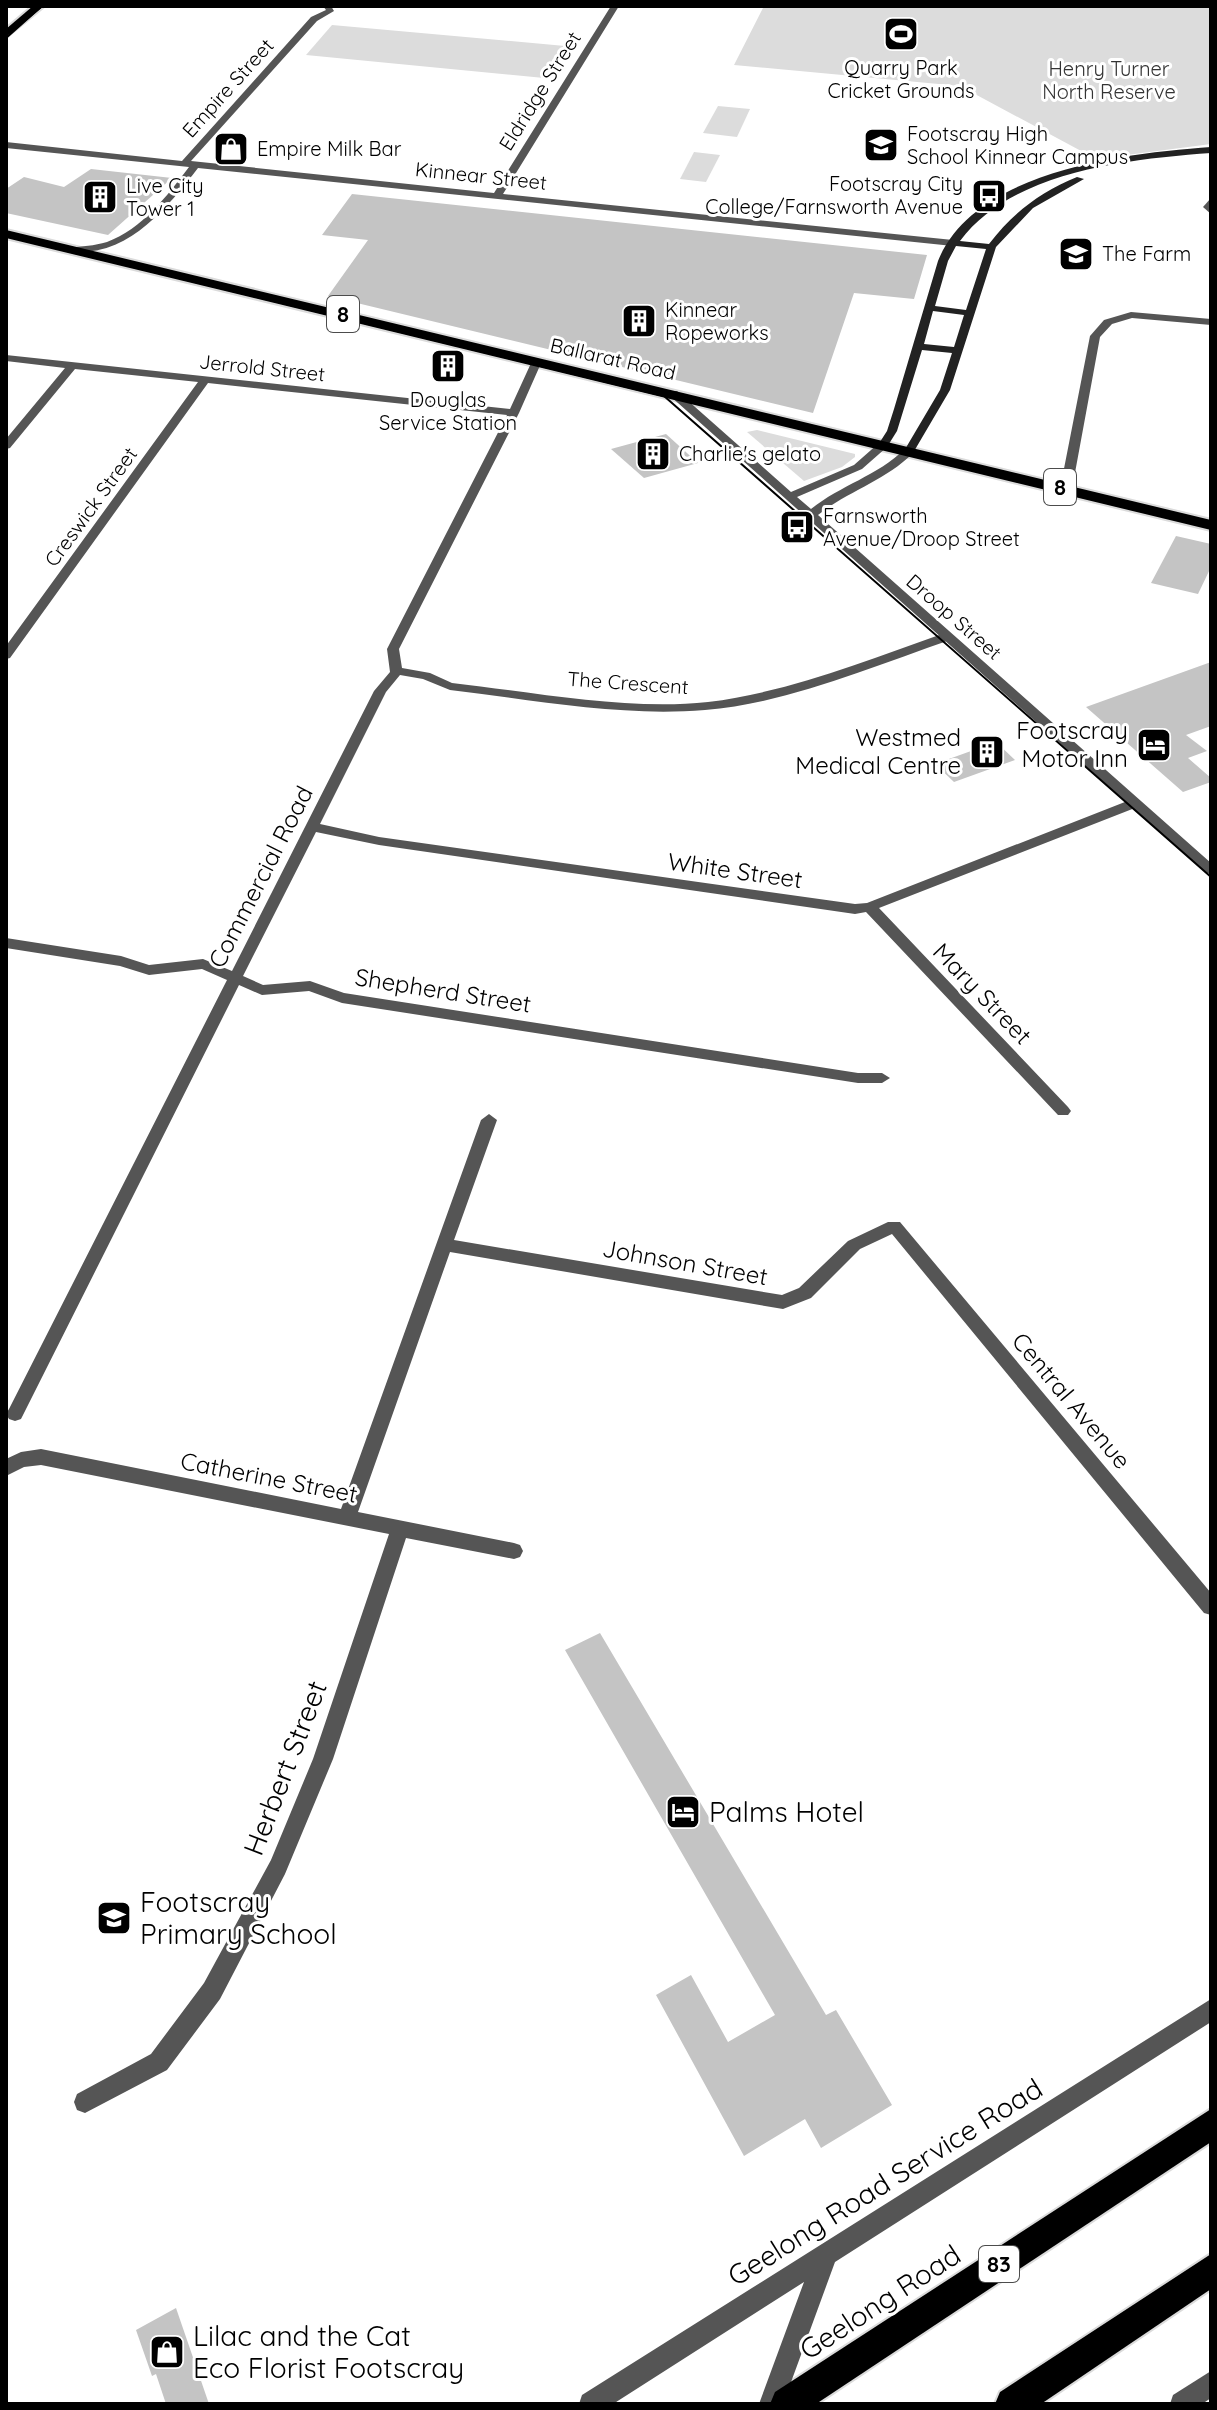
<svg xmlns="http://www.w3.org/2000/svg" width="1217" height="2410" font-family="Quicksand,sans-serif">
	<style>
		.green { fill: #dcdcdc }
		.building { fill: #c4c4c4 }
		.lines { fill: none; stroke-linecap: round; stroke-linejoin: round }
		.primary-casing { stroke: #dbdbdb; stroke-width: 4 }
		.trunk-casing { stroke: #dbdbdb; stroke-width: 4 }
		.minor { fill: #555; fill-rule: evenodd }
		.tertiary { fill: #555; fill-rule: evenodd }
		.secondary { fill: #222; fill-rule: evenodd }
		.primary { fill: #000; fill-rule: evenodd }
		.trunk { fill: #000; fill-rule: evenodd }
		.tram { stroke: #000; stroke-width: 2 }
		.labels { text-anchor: middle; stroke-width: 6; stroke-linejoin: round; paint-order: stroke }
		.far-poi-label { font-size: 20px; fill: #000; stroke: #fff; text-anchor: start }
		.far-park-label { font-size: 20px; fill: #333; stroke: #fff }
		.far-street-label { font-size: 20px; fill: #000; stroke: #fff }
		.shield { fill: #fff; stroke: #4c4c4c; stroke-width: 2 }
		.shield-label { font-size: 22px; font-weight: bold; fill: #000 }
		.poi-label { font-size: 24px; fill: #000; stroke: #fff; text-anchor: end }
		.street-label { font-size: 24px; fill: #000; stroke: #fff }
		.near-street-label { font-size: 28px; fill: #000; stroke: #fff }
		.near-poi-label { font-size: 28px; fill: #000; stroke: #fff; text-anchor: start }
	</style>
	<rect width="100%" height="100%" fill="#fff"/>
	<g class="green">
		<path d="M764,6H1211V144L1096,159L960,86L734,65Z"/>
		<path d="M332,25L565,46L544,78L306,55Z"/>
		<path d="M718,106L750,109L737,137L703,133Z"/>
		<path d="M694,152L720,155L706,182L680,179Z"/>
		<path d="M757,430L855,454V457L842,467L804,481L747,432Z"/>
	</g>
	<g class="building">
		<path d="M91,169L172,178L108,235L6,213V189L24,177L64,187Z"/>
		<path d="M352,194L927,255L914,299L854,293L813,413L328,296L368,240L322,235Z"/>
		<path d="M666,434L698,463L644,478L611,449Z"/>
		<path d="M1176,536L1211,544V567L1198,594L1151,583Z"/>
		<path d="M1211,662V726L1186,735L1207,751L1188,758L1211,778V782L1183,792L1086,707Z"/>
		<path d="M996,742L1015,760L954,782L935,764Z"/>
		<path d="M600,1633L826,2015L836,2010L892,2105L821,2148L805,2119L744,2156L656,1995L691,1975L728,2042L775,2015L565,1650Z"/>
		<path d="M176,2308L209,2404H166L156,2374L152,2376L136,2330Z"/>
	</g>
	<g class="lines">
		<g class="primary-casing">
			<path id="primary" d="M33,6H44L6,37V29Z"/>
		</g>
		<g class="trunk-casing">
			<g id="trunk">
				<path d="M6,230L1211,520V530L6,238Z"/>
				<path d="M1211,2109V2142L816,2404H770L775,2392Z"/>
				<path d="M1211,2254V2289L1041,2404H995L1000,2392Z"/>
			</g>
		</g>
		<g class="minor">
			<path d="M323,6H331L334,11L317,21L191,161L494,193L611,6H619L503,194L953,240L958,243L953,246L198,168C166,209 128,257 70,252V248C82,246 94,246 107,242C142,229 167,196 189,167L6,148V142L182,161L311,17L326,10Z"/>
			<path d="M1211,198V214L1203,207Z"/>
			<path d="M1131,312L1211,319V325L1132,318L1112,324L1100,337L1072,489L1062,491L1060,489L1090,336L1104,320Z"/>
			<path d="M6,355L510,409L532,361L541,359L542,361L519,413L399,649L402,668L430,673L452,683C533,692 628,711 708,702C789,692 865,661 942,634H950V640C871,667 789,703 705,710C620,717 534,700 450,690L423,679L400,675L386,692L320,824L379,837L855,904L867,903L1130,800H1140V806L879,908L1068,1107L1071,1111L1068,1115H1058L866,912L855,914L379,845L316,832L243,976L263,985L310,981L344,993L858,1073H882L890,1078L882,1083H858L342,1003L309,991L262,995L239,985L21,1419L15,1421L9,1419L6,1414L9,1409L227,980L202,969L149,975L120,966L6,948V938L121,956L149,965L203,959L232,971L374,691L390,672L387,649L507,415L208,383L10,658L6,659V646L198,382L75,369L10,448L6,449V439L65,368L6,361Z"/>
			<path d="M489,1114L497,1120L454,1240L782,1295L799,1288L848,1241L888,1222H900L1211,1593V1615L1204,1613L892,1234L860,1249L811,1298L783,1309L450,1252L358,1512L514,1543L520,1545L523,1551L520,1557L514,1559L406,1538L333,1759L285,1874L220,1999L167,2070L85,2113L77,2110L74,2102L77,2094L151,2054L204,1983L271,1860L313,1759L389,1534L41,1465L24,1467L6,1476V1459L21,1452L41,1449L341,1509L481,1120Z"/>
			<path d="M1211,1999V2022L835,2262L783,2404H759L804,2282L613,2404H579L582,2395Z"/>
			<path d="M1211,2371V2398L1202,2404H1170L1173,2395Z"/>
		</g>
		<path class="tertiary" d="M669,391H677L791,492L854,465L879,443H887V447L862,469L797,497L811,509C841,485 877,476 905,449H913V453C885,481 848,491 818,515L1211,863V874L1206,873L669,395Z"/>
		<path class="secondary" d="M1211,147V153C1129,159 1012,171 960,241L989,244C1013,213 1040,192 1077,177L1084,179L1033,208L996,247L950,390L913,453L904,451L940,390L952,353L922,350L897,431L887,447H879L878,445L887,431L894,409L938,261C974,170 1128,153 1211,147ZM956,246L986,249L966,310L935,306L948,261ZM933,311L964,315L954,347L924,344Z"/>
		<use href="#primary" class="primary"/>
		<use href="#trunk" class="trunk"/>
		<g class="tram">
			<path d="M6,38L42,6"/>
			<path d="M6,236L664,396L1211,877"/>
		</g>
	</g>
	<defs>
		<g id="stadium-square" transform="scale(1.8)"><rect x="-9" y="-9" width="18" height="18" rx="4" fill="#000" stroke="#fff"/><path d="M0-5a6.5 5 0 1 0 0 10a6.5 5 0 1 0 0-10ZM-3.5-1.8h7v3.6h-7Z" fill="#fff"/></g>
		<g id="school-square" transform="scale(1.8)"><rect x="-9" y="-9" width="18" height="18" rx="4" fill="#000" stroke="#fff"/><path d="M0-5L7-2L0 1L-7-2ZM-4 1L0 2.5L4 1V4Q0 6-4 4Z" fill="#fff"/></g>
		<g id="shop-square" transform="scale(1.8)"><rect x="-9" y="-9" width="18" height="18" rx="4" fill="#000" stroke="#fff"/><path d="M-5-2.5h2.3a2.7 3.5 0 0 1 5.4 0H5L5.5 6h-11ZM-1.5-2.5h3a1.5 2.3 0 0 0-3 0Z" fill="#fff"/></g>
		<g id="bus-square" transform="scale(1.8)"><rect x="-9" y="-9" width="18" height="18" rx="4" fill="#000" stroke="#fff"/><path d="M-5-6H5V4H4V6H2V4H-2V6H-4V4H-5ZM-3.5-4V0h7V-4ZM-3.5 1.2v1.5H-2V1.2ZM2 1.2v1.5H3.5V1.2Z" fill="#fff"/></g>
		<g id="building-square" transform="scale(1.8)"><rect x="-9" y="-9" width="18" height="18" rx="4" fill="#000" stroke="#fff"/><path d="M-4-6H4V6H1V3H-1V6H-4ZM-2.5-4.3h1.7v1.8h-1.7ZM.8-4.3h1.7v1.8H.8ZM-2.5-1h1.7V.8h-1.7ZM.8-1h1.7V.8H.8Z" fill="#fff"/></g>
		<g id="hotel-square" transform="scale(1.8)"><rect x="-9" y="-9" width="18" height="18" rx="4" fill="#000" stroke="#fff"/><path d="M-6-4.5h1.5V1H6V5H4.5V3h-9V5H-6ZM-4 0a1.8 1.8 0 1 1 3.6 0ZM.5 0V-2.5h3Q6-2.5 6 0Z" fill="#fff"/></g>
	</defs>
	<g fill-rule="evenodd">
		<use href="#stadium-square" x="901" y="34"/>
		<use href="#school-square" x="881" y="145"/>
		<use href="#shop-square" x="231" y="149"/>
		<use href="#bus-square" x="989" y="196"/>
		<use href="#building-square" x="100" y="197"/>
		<use href="#school-square" x="1076" y="254"/>
		<use href="#building-square" x="639" y="321"/>
		<use href="#building-square" x="448" y="366"/>
		<use href="#building-square" x="653" y="454"/>
		<use href="#bus-square" x="797" y="527"/>
		<use href="#hotel-square" x="1154" y="745"/>
		<use href="#building-square" x="987" y="752"/>
		<use href="#hotel-square" x="683" y="1812"/>
		<use href="#school-square" x="114" y="1918"/>
		<use href="#shop-square" x="167" y="2352"/>
	</g>
	<g class="labels">
		<g class="far-poi-label">
			<text x="901" y="75" text-anchor="middle">Quarry Park<tspan x="901" dy="23">Cricket Grounds</tspan></text>
			<text x="907" y="141">Footscray High<tspan x="907" dy="23">School Kinnear Campus</tspan></text>
			<text x="257" y="156">Empire Milk Bar</text>
			<text x="963" y="191" text-anchor="end">Footscray City<tspan x="963" dy="23">College/Farnsworth Avenue</tspan></text>
			<text x="126" y="193">Live City<tspan x="126" dy="23">Tower 1</tspan></text>
			<text x="1102" y="261">The Farm</text>
			<text x="665" y="317">Kinnear<tspan x="665" dy="23">Ropeworks</tspan></text>
			<text x="448" y="407" text-anchor="middle">Douglas<tspan x="448" dy="23">Service Station</tspan></text>
			<text x="679" y="461">Charlie's gelato</text>
			<text x="823" y="523">Farnsworth<tspan x="823" dy="23">Avenue/Droop Street</tspan></text>
		</g>
		<g class="far-park-label">
			<text x="1109" y="76">Henry Turner<tspan x="1109" dy="23">North Reserve</tspan></text>
		</g>
		<g class="far-street-label">
			<text transform="translate(228 88) rotate(-48)" y="7">Empire Street</text>
			<text transform="translate(540 91) rotate(-58)" y="7">Eldridge Street</text>
			<text transform="translate(481 176) rotate(6)" y="7">Kinnear Street</text>
			<text transform="translate(613 359) rotate(13)" y="7">Ballarat Road</text>
			<text transform="translate(262 368) rotate(6)" y="7">Jerrold Street</text>
			<text transform="translate(91 507) rotate(-54)" y="7">Creswick Street</text>
			<text transform="translate(954 617) rotate(41)" y="7">Droop Street</text>
			<text transform="translate(628 683) rotate(4)" y="7">The Crescent</text>
		</g>
		<g class="shield">
			<rect x="327" y="296" width="32" height="36" rx="6"/>
			<rect x="1044" y="469" width="32" height="36" rx="6"/>
			<rect x="979" y="2246" width="40" height="36" rx="6"/>
		</g>
		<g class="shield-label">
			<text x="343" y="322">8</text>
			<text x="1060" y="495">8</text>
			<text x="999" y="2272">83</text>
		</g>
		<g class="poi-label">
			<text x="1128" y="739">Footscray<tspan x="1128" dy="28">Motor Inn</tspan></text>
			<text x="961" y="746">Westmed<tspan x="961" dy="28">Medical Centre</tspan></text>
		</g>
		<g class="street-label">
			<text transform="translate(735 871) rotate(8)" y="8">White Street</text>
			<text transform="translate(261 877) rotate(-63)" y="8">Commercial Road</text>
			<text transform="translate(443 991) rotate(9)" y="8">Shepherd Street</text>
			<text transform="translate(982 994) rotate(46)" y="8">Mary Street</text>
			<text transform="translate(685 1263) rotate(10)" y="8">Johnson Street</text>
			<text transform="translate(1071 1401) rotate(50)" y="8">Central Avenue</text>
			<text transform="translate(269 1478) rotate(11)" y="8">Catherine Street</text>
		</g>
		<g class="near-street-label">
			<text transform="translate(285 1768) rotate(-69)" y="10">Herbert Street</text>
			<text transform="translate(885 2182) rotate(-32)" y="10">Geelong Road Service Road</text>
			<text transform="translate(880 2302) rotate(-33)" y="10">Geelong Road</text>
		</g>
		<g class="near-poi-label">
			<text x="709" y="1822">Palms Hotel</text>
			<text x="140" y="1912">Footscray<tspan x="140" dy="32">Primary School</tspan></text>
			<text x="193" y="2346">Lilac and the Cat<tspan x="193" dy="32">Eco Florist Footscray</tspan></text>
		</g>
	</g>
	<rect width="1217" height="2410" fill="none" stroke="#000000" stroke-width="16"/>
</svg>
